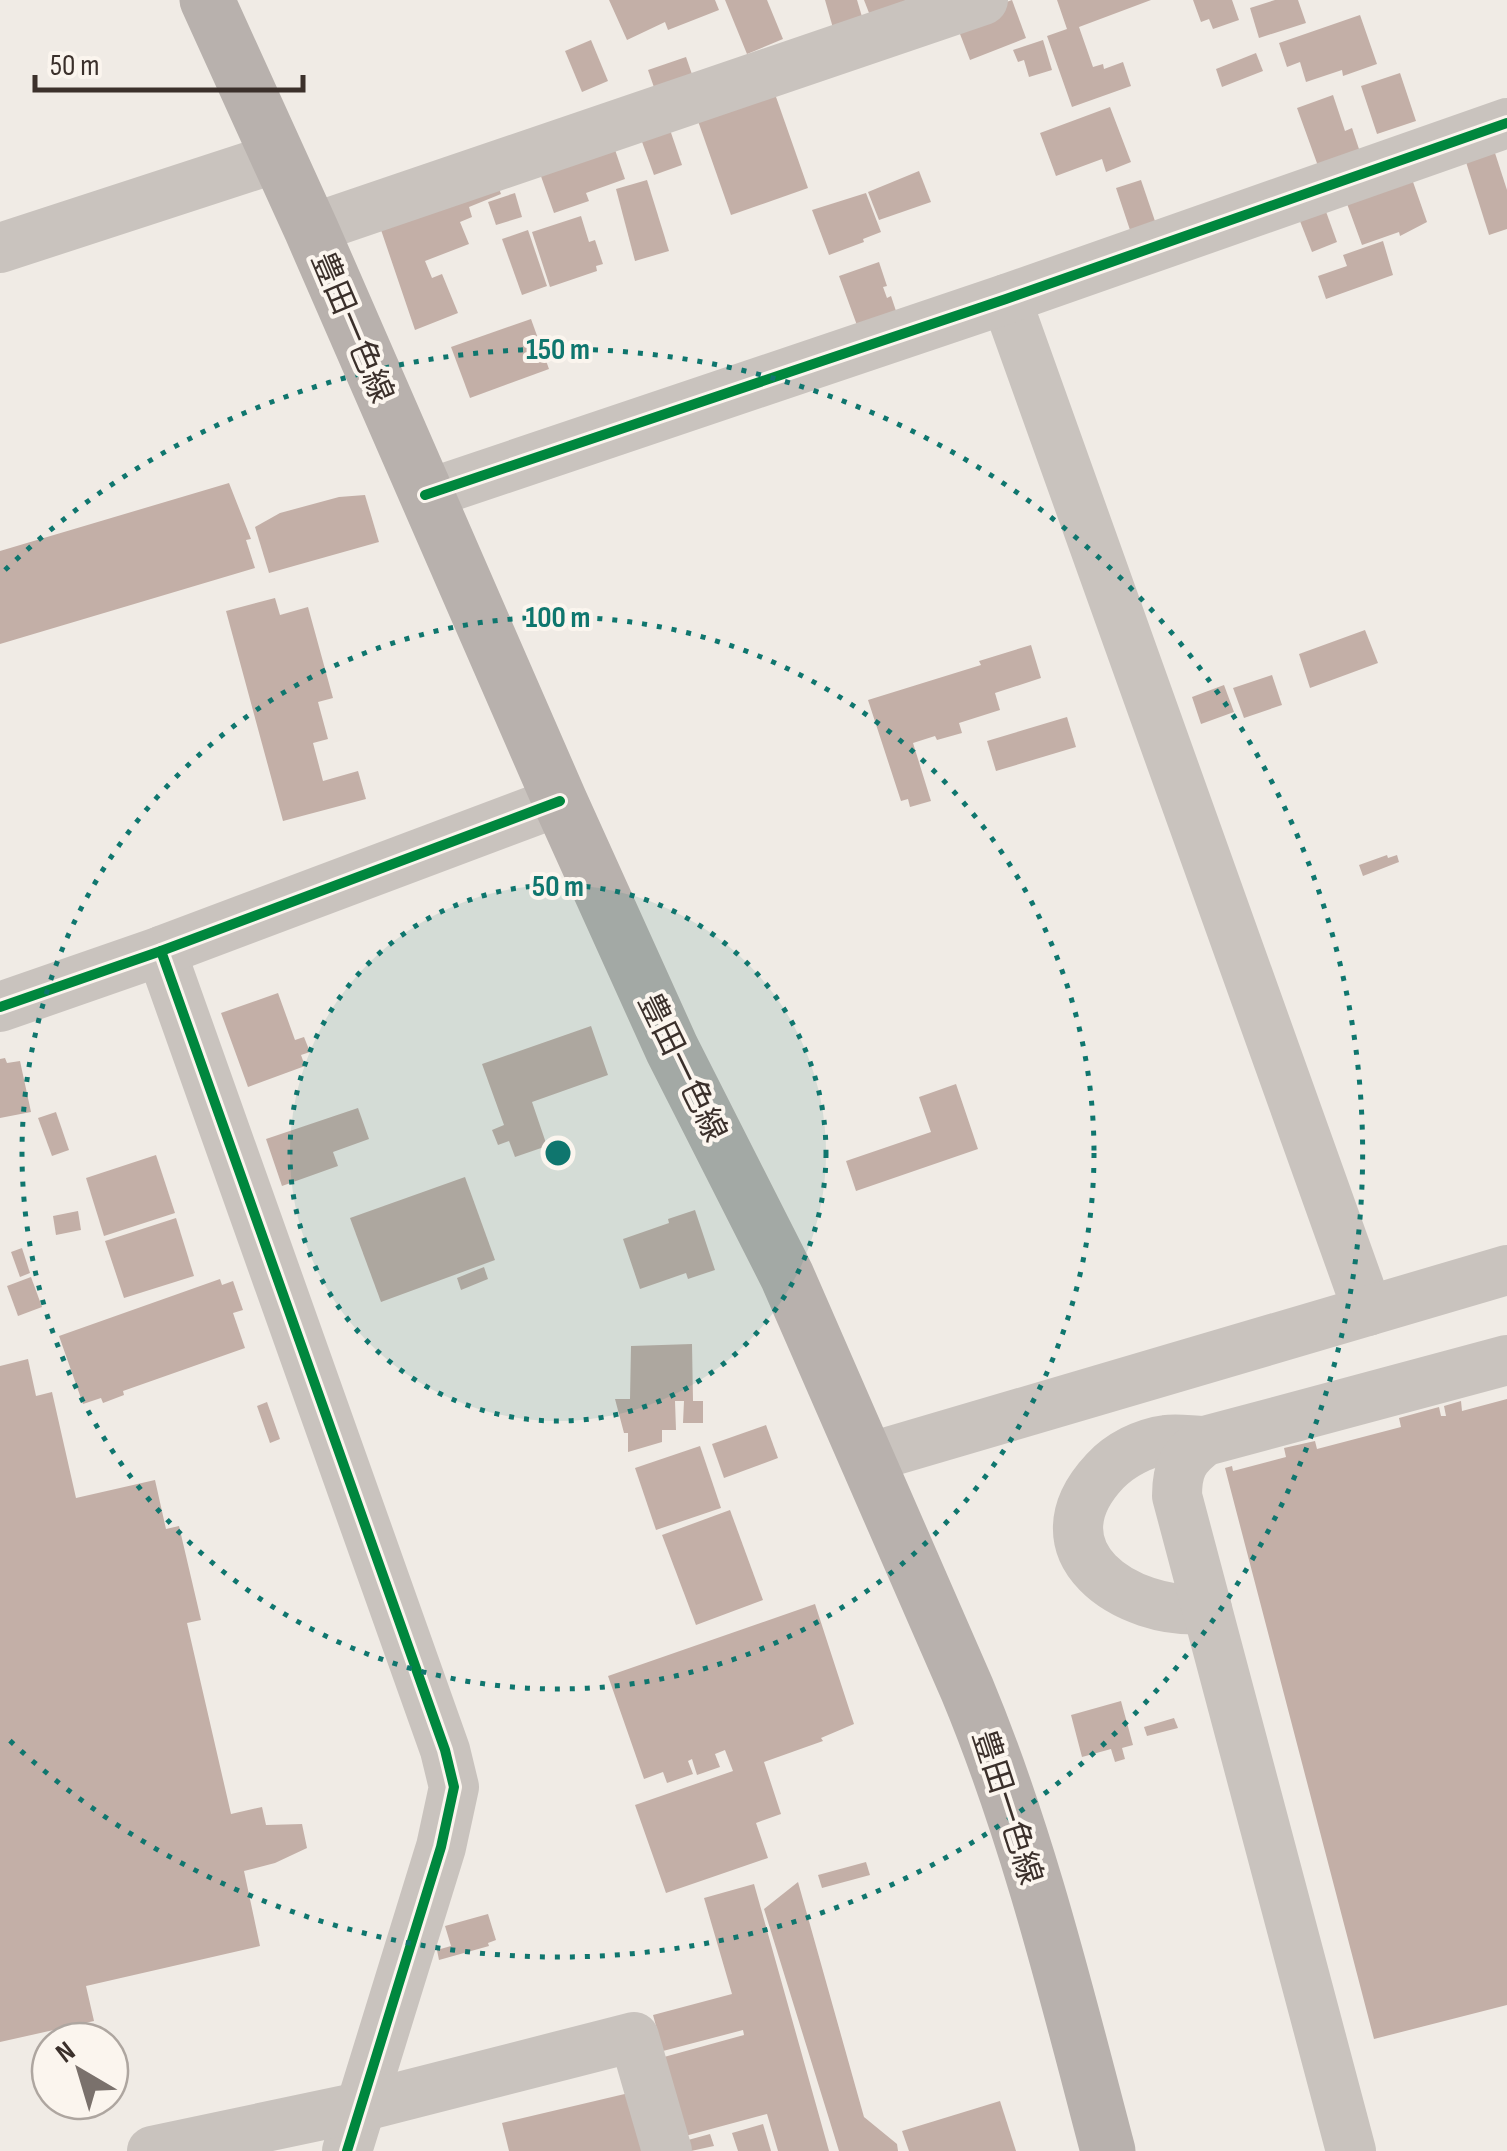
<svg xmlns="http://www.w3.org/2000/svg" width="1507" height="2151" font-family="'Sofia Sans Condensed','Noto Sans JP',sans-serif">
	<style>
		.building { fill: #c3afa7 }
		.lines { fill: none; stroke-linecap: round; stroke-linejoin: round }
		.minor { stroke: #c9c3be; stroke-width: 50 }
		.major { stroke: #b8b1ad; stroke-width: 55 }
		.cycleway-casing { stroke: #fbf5ee; stroke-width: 16 }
		.cycleway { stroke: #00873e; stroke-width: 10 }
		.ring { fill: none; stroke: #0f766e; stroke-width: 5; stroke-dasharray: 5 10 }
		.labels { text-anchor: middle; stroke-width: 8; stroke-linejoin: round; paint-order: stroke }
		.street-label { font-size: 32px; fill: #3b302b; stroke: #fbf5ee }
		.centre { fill: #0f766e; stroke: #fbf5ee; stroke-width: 5 }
		.ring-label { font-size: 30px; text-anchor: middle; font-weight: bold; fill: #0f766e; stroke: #fbf5ee; stroke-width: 8; stroke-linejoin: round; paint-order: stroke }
	</style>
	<rect width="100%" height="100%" fill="#f0ebe5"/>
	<g class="building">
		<path d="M609,0H715L719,10L668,30L665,22L627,40Z"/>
		<path d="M725,0H767L783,39L747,54Z"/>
		<path d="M825,0H857L863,20L833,28Z"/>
		<path d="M864,0H920L871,18Z"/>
		<path d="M1012,0L1026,38L970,60L955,21Z"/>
		<path d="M1057,0H1151L1079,27L1093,67L1103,64L1104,69L1123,62L1131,86L1072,107L1047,36L1067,29Z"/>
		<path d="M1193,0H1232L1239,20L1213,29L1209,19L1201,22Z"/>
		<path d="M1275,0H1298L1306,23L1259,38L1250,8Z"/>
		<path d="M1360,15L1377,64L1343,76L1342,70L1306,82L1300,62L1287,67L1279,43Z"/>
		<path d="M591,40L608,81L582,92L565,51Z"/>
		<path d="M1043,40L1052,70L1029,77L1024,60L1018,62L1013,50Z"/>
		<path d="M1256,53L1263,71L1222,87L1216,69Z"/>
		<path d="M686,57L695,83L657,96L648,70Z"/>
		<path d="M1400,73L1416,121L1377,134L1361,86Z"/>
		<path d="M769,77L808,188L731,215L692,104Z"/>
		<path d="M1333,95L1345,131L1352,128L1360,152L1318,166L1297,108Z"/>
		<path d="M1110,107L1131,162L1106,172L1102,159L1056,176L1040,133Z"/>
		<path d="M666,118L682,165L654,175L637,128Z"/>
		<path d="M611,138L625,179L586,193L589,201L554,213L537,165Z"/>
		<path d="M1495,153L1507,190V229L1489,235L1466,162Z"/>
		<path d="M919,171L931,202L879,220L868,192Z"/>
		<path d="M493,172L501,194L469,207L472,217L460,222L469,244L425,261L432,278L442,274L458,313L415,330L379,224Z"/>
		<path d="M1412,179L1427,222L1400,236L1399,232L1362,245L1346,201Z"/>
		<path d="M647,180L669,251L635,261L616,189Z"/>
		<path d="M1141,180L1157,227L1132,236L1116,188Z"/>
		<path d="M515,193L522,217L496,225L488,202Z"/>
		<path d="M866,193L881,232L863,239L864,242L829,255L812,210Z"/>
		<path d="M1324,206L1337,242L1312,252L1298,216Z"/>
		<path d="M581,216L589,242L595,240L603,264L596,266L597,271L550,287L532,232Z"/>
		<path d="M528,230L547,286L522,295L502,239Z"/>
		<path d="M1383,241L1393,275L1326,299L1318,276L1347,266L1343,255Z"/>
		<path d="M879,262L887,286L883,287L887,298L891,296L897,314L858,328L839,276Z"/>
		<path d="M531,319L549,369L470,398L451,347Z"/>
		<path d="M229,483L251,539L246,540L255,568L0,644V551Z"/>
		<path d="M365,495L379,542L269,573L255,527L280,513L339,497Z"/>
		<path d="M275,598L280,615L308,607L333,698L318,702L328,739L313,743L323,781L358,771L366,799L283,821L226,611Z"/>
		<path d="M1365,630L1378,663L1310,688L1299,654Z"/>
		<path d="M1031,645L1041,678L995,693L1000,710L959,723L962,733L937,740L935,736L913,743L931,801L910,807L908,799L901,801L868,700L981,665L979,661Z"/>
		<path d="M1272,675L1282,705L1244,718L1233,688Z"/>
		<path d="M1224,685L1234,712L1201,724L1192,697Z"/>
		<path d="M1067,717L1076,747L996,771L987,741Z"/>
		<path d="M1387,855L1388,858L1397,855L1399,862L1363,876L1359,865Z"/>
		<path d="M278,993L295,1040L304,1037L310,1052L301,1055L305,1066L248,1087L221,1013Z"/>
		<path d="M591,1026L608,1075L532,1102L547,1146L515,1157L509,1141L498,1145L492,1130L504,1125L482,1064Z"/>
		<path d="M5,1058L7,1063L20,1061L31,1112L0,1118V1059Z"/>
		<path d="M956,1084L978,1149L856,1191L846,1161L931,1132L919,1097Z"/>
		<path d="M358,1108L369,1139L333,1152L338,1166L282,1186L266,1139Z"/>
		<path d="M56,1112L69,1150L52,1156L38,1118Z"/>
		<path d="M156,1155L175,1213L104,1236L86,1178Z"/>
		<path d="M465,1177L495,1260L381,1302L350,1218Z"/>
		<path d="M695,1210L715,1270L688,1279L686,1273L640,1289L623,1239L669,1223L668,1219Z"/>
		<path d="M78,1211L81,1230L56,1235L53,1216Z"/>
		<path d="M176,1218L194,1276L124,1298L105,1241Z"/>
		<path d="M22,1248L30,1273L20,1277L11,1252Z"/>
		<path d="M484,1267L488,1279L461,1290L457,1278Z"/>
		<path d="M31,1277L42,1307L18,1316L7,1286Z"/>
		<path d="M220,1279L222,1285L233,1281L243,1310L233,1313L245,1348L123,1391L124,1395L103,1403L101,1398L83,1404L59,1336Z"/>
		<path d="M692,1344L693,1401H703V1423H683L684,1401H675L676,1430H662V1442L628,1452V1433H624L615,1399H630L631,1346Z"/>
		<path d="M28,1359L36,1396L52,1392L76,1498L155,1480L166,1529L179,1526L201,1620L187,1623L231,1814L262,1807L266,1825L302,1824L307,1848L275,1863L244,1871L260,1946L86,1986L94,2021L0,2042V1366Z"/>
		<path d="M1507,1399V2005L1374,2039L1225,1468L1232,1466L1233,1471L1286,1457L1284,1448L1315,1441L1317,1449L1401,1427L1399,1418L1439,1407L1441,1416H1446L1444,1406L1461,1401L1462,1411Z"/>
		<path d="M267,1402L280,1439L270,1443L257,1406Z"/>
		<path d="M766,1425L778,1458L724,1478L712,1444Z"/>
		<path d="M700,1446L721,1508L656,1530L635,1468Z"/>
		<path d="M730,1510L763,1600L696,1625L662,1535Z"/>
		<path d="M815,1604L854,1724L821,1738L823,1741L764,1762L781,1814L756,1823L768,1858L666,1893L635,1805L733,1771L725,1750L715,1754L720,1767L697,1775L692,1759L688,1761L693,1774L667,1783L663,1772L644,1779L608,1676Z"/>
		<path d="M1121,1701L1133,1745L1122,1748L1125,1759L1115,1762L1111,1749L1082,1757L1071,1715Z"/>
		<path d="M1174,1718L1178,1728L1147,1736L1144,1727Z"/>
		<path d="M866,1862L870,1875L822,1888L818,1875Z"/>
		<path d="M798,1882L864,2117L897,2144L898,2151H839L764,1909Z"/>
		<path d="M754,1884L829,2151H778L767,2114L685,2136L664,2057L744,2035L743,2030L663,2051L653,2015L732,1994L704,1898Z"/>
		<path d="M488,1914L496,1940L488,1943L489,1946L439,1960L437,1950L451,1946L445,1926Z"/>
		<path d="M629,2093L642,2151H509L502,2123Z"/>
		<path d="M1000,2101L1016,2151H909L902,2131Z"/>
		<path d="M763,2124L771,2151H738L732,2133Z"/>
		<path d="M710,2134L714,2146L691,2151L688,2140Z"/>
	</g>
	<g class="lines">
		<g class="minor">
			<path d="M311,229L983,0"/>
			<path d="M0,248L279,157"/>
			<path d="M1006,299L1368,1311"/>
			<path d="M425,495L1006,299L1507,123"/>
			<path d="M161,951L445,1750L454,1787L441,1847L347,2151"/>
			<path d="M0,1007L161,951L560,801"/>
			<path d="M1205,1441C1192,1441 1178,1438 1166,1440C1143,1443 1120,1455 1105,1471C1030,1551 1126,1616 1207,1609"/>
			<path d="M868,1458L1507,1270"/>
			<path d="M152,2151L360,2107L634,2037L667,2151"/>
			<path d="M1351,2151L1177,1496C1177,1469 1183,1457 1205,1441L1507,1360"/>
		</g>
		<path class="major" d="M207,0L311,229L560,801L672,1049L787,1276L967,1689C1029,1838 1067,1996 1108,2151"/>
		<g class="cycleway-casing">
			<g id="cycleway">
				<path d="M425,495L1006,299L1507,123"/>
				<path d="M161,951L445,1750L454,1787L441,1847L347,2151"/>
				<path d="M0,1007L161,951L560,801"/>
			</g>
		</g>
		<use href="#cycleway" class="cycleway"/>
	</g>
	<circle cx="558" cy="1153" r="268" fill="#0f766e" fill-opacity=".12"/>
	<g class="ring">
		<circle cx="558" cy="1153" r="268"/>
		<circle cx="558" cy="1153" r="536"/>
		<path d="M5 570A804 804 0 1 1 5 1736"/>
	</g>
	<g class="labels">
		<g class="street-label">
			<text transform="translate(353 327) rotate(67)" y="11">豊田一色線</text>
			<text transform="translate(683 1067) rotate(64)" y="11">豊田一色線</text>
			<text transform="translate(1008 1807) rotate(72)" y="11">豊田一色線</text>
		</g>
	</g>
	<circle cx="558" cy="1153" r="15" class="centre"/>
	<g class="ring-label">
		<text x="558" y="359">150 m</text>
		<text x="558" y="627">100 m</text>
		<text x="558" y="896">50 m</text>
	</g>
	<g transform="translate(80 2071) rotate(322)"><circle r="48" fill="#fbf5ee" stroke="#aea6a0" stroke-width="2.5"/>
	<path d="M0-8L18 38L0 25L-18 38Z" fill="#7a716c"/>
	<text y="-15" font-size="28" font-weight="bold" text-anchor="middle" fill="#3b302b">N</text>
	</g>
	<path d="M35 75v15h268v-15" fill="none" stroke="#3b302b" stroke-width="5"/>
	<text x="50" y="75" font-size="30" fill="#3b302b" stroke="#fbf5ee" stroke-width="8" paint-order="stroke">50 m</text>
</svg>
